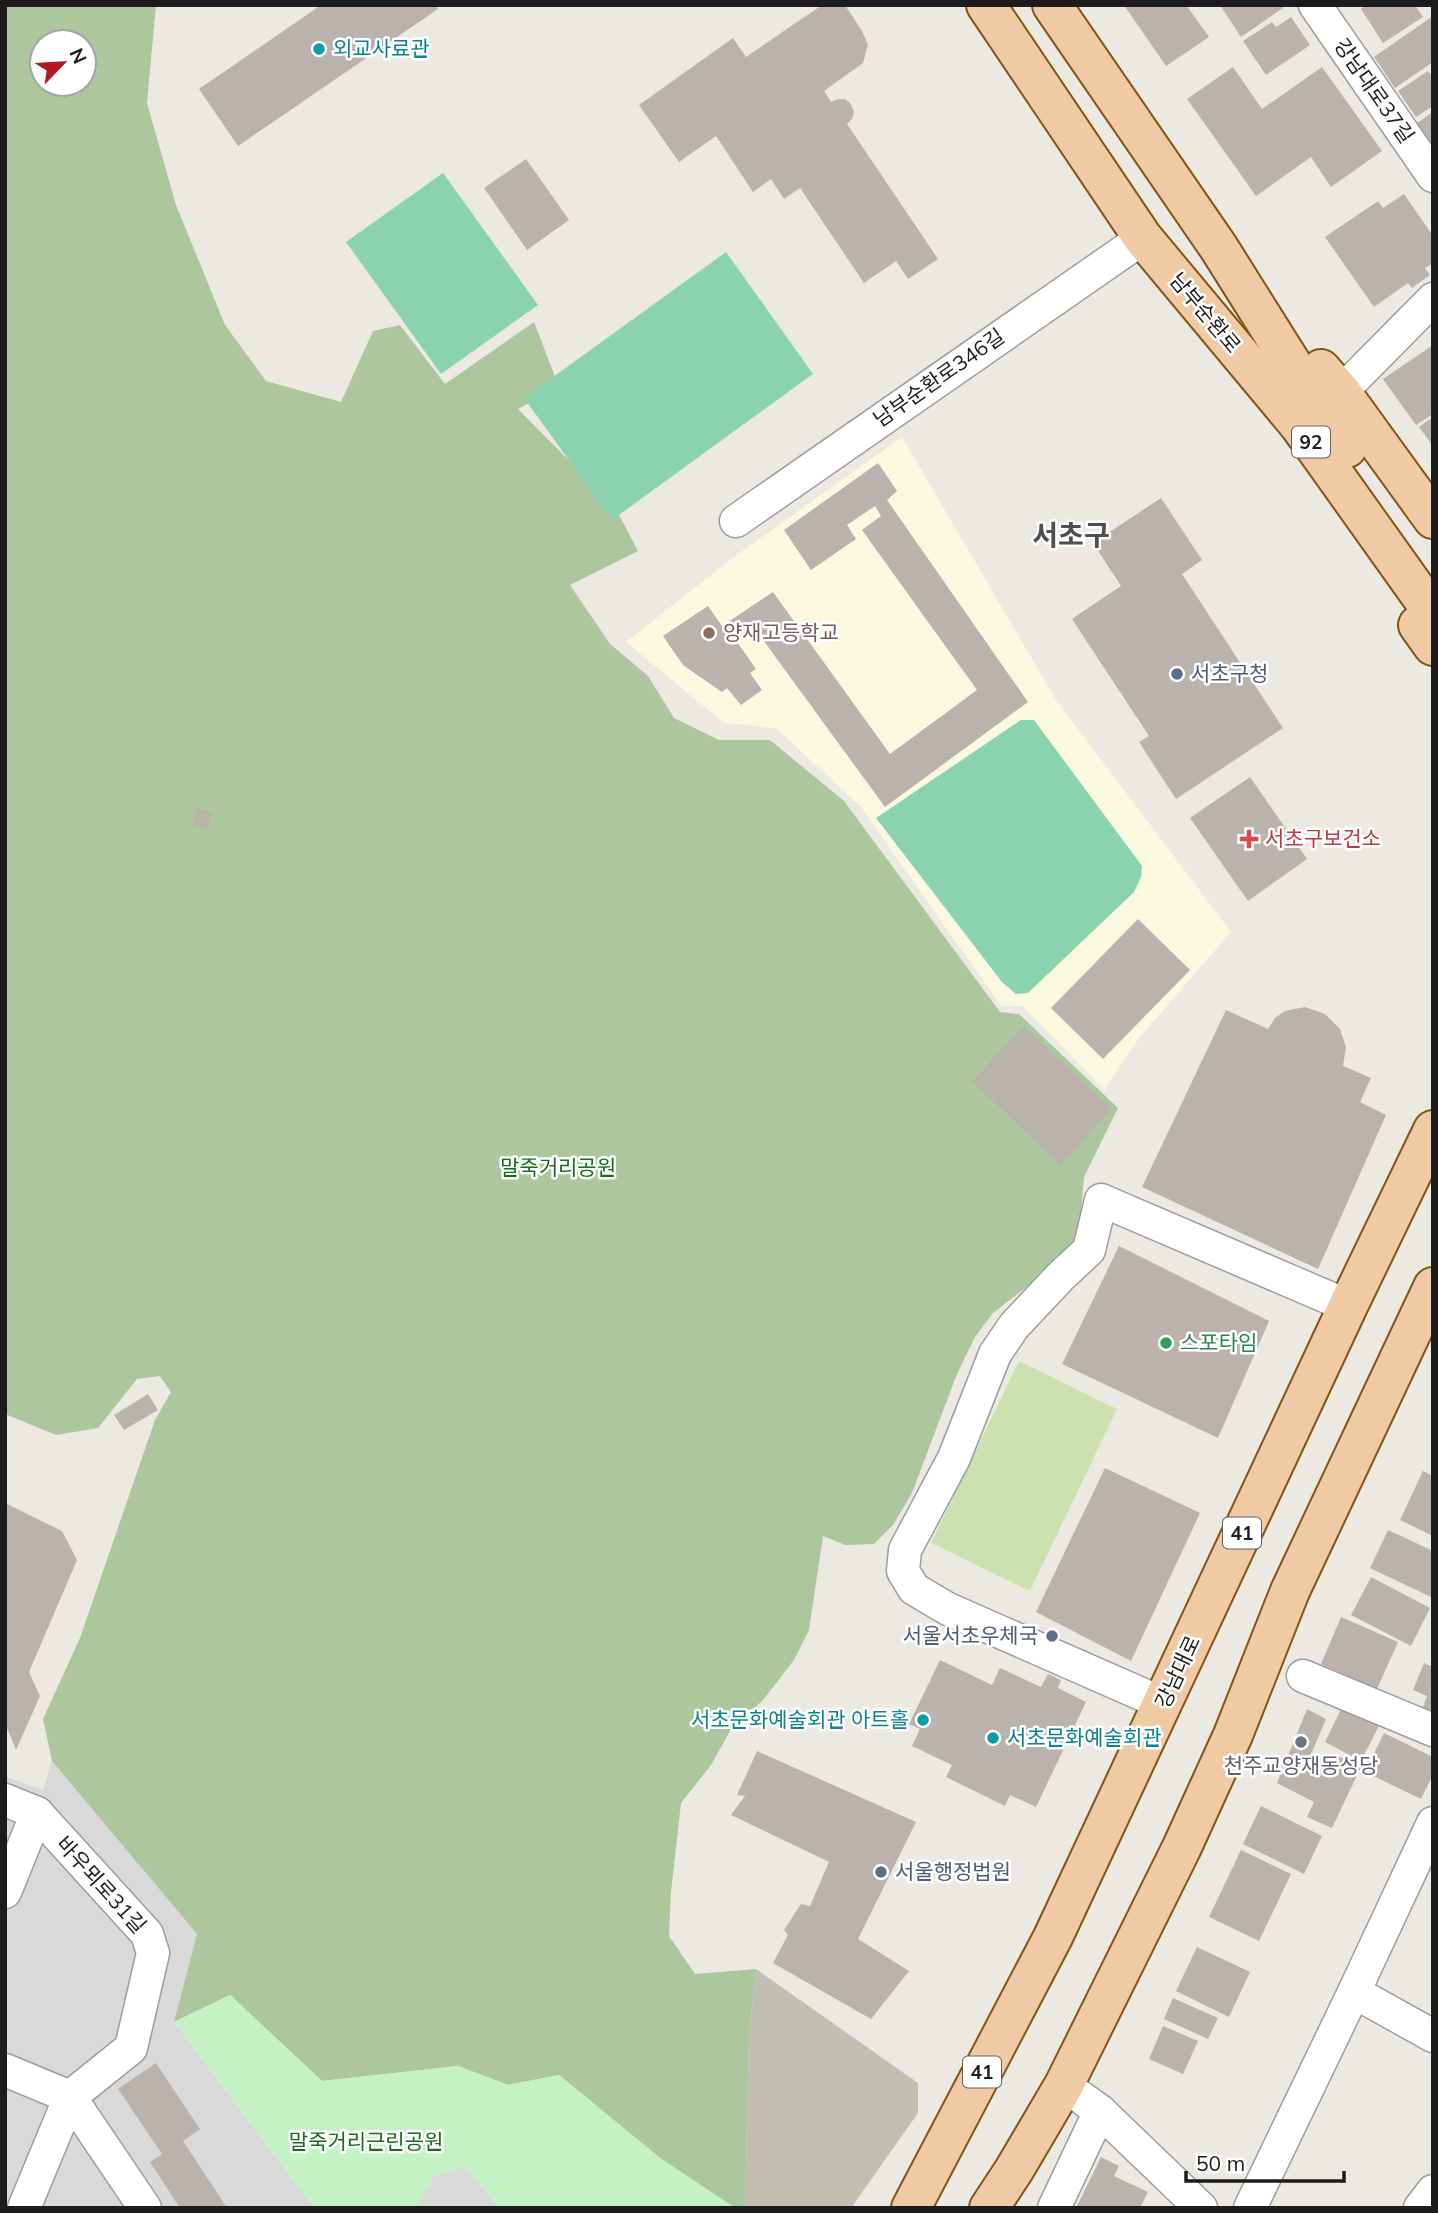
<svg xmlns="http://www.w3.org/2000/svg" width="1438" height="2213" font-family="Mulish,'Noto Sans KR',sans-serif">
	<style>
		.residential { fill: #dad9d9 }
		.education { fill: #faf8de }
		.construction { fill: #c0bfb0 }
		.grass { fill: #cbe1af }
		.forest { fill: #acc79d; fill-rule: evenodd }
		.park { fill: #c5f2c5 }
		.pitch { fill: #8bd2b1 }
		.building { fill: #b9b2ad }
		.lines { fill: none; stroke-linecap: round; stroke-linejoin: round }
		.minor-casing { stroke: #9d9d9d; stroke-width: 35 }
		.major-casing { stroke: #825512; stroke-width: 42 }
		.minor { stroke: #fff; stroke-width: 32 }
		.major { stroke: #f0caa5; stroke-width: 38 }
		.culture-dot { fill: #0f9aa8; stroke: #fff; stroke-width: 2.5 }
		.education-dot { fill: #8d6e63; stroke: #fff; stroke-width: 2.5 }
		.service-dot { fill: #5c6f8a; stroke: #fff; stroke-width: 2.5 }
		.health-dot { fill: #e0444e; stroke: #fff; stroke-width: 2.5 }
		.leisure-dot { fill: #2e9e5b; stroke: #fff; stroke-width: 2.5 }
		.worship-dot { fill: #6b7280; stroke: #fff; stroke-width: 2.5 }
		.labels { text-anchor: middle; stroke-width: 5; stroke-linejoin: round; paint-order: stroke }
		.shield { fill: #fff; stroke: #606060; stroke-width: 2 }
		.shield-label { font-size: 19px; font-weight: bold; fill: #1c1c1c }
		.culture-label { font-size: 21px; fill: #0d838f; stroke: #fff; text-anchor: start }
		.street-label { font-size: 21px; fill: #1c1c1c; stroke: #fff }
		.education-label { font-size: 21px; fill: #785e54; stroke: #fff; text-anchor: start }
		.service-label { font-size: 21px; fill: #4e5e75; stroke: #fff; text-anchor: start }
		.health-label { font-size: 21px; fill: #be3a42; stroke: #fff; text-anchor: start }
		.park-label { font-size: 21px; fill: #196c1a; stroke: #fff }
		.leisure-label { font-size: 21px; fill: #27864d; stroke: #fff; text-anchor: start }
		.worship-label { font-size: 21px; fill: #5b616d; stroke: #fff }
		.district-label { font-size: 28px; font-weight: bold; fill: #4f4f4f; stroke: #fff }
	</style>
	<rect width="100%" height="100%" fill="#ece9e3"/>
	<g class="residential">
		<path d="M52,1761L197,1934L174,2022L314,2208H5V1776L43,1790Z"/>
		<path d="M465,2167L499,2208H416L434,2176Z"/>
	</g>
	<path class="education" d="M902,437L1055,698L1231,932L1140,1037L1104,1089L1022,1006H1001L861,807L776,728L724,723L626,642L734,557Z"/>
	<path class="construction" d="M756,1969L918,2083V2113L851,2208H745L749,2036Z"/>
	<path class="grass" d="M1019,1361L1117,1409L1030,1591L931,1543Z"/>
	<path class="forest" d="M5,5H156L147,103L176,205L225,325L266,381L341,402L373,331L400,325L445,384L534,322L559,387L518,409L615,507L638,551L570,585L610,644L648,676L674,718L719,740H770L844,801L1000,1012L1019,1014L1118,1108L1084,1177L1078,1247L993,1313L975,1337L957,1374L912,1493L893,1525L874,1544L845,1545L823,1536L809,1630L794,1660L763,1700L730,1731L711,1765L681,1803L671,1892L669,1936L695,1974L756,1969L749,2036L745,2208H735L660,2158L559,2075L508,2085L458,2066L322,2081L230,1995L174,2022L197,1934L52,1761L43,1719L80,1638L155,1420L171,1392L160,1376L137,1379L98,1428L56,1435L5,1414ZM42,42H84V84H42Z"/>
	<path class="park" d="M230,1995L322,2081L458,2066L508,2085L559,2075L660,2158L735,2208H499L465,2167L434,2176L416,2208H314L174,2022Z"/>
	<g class="pitch">
		<path d="M443,173L538,305L441,374L346,242Z"/>
		<path d="M726,252L813,374L612,520L524,398Z"/>
		<path d="M1021,720H1034L1142,866L1141,877L1134,892L1028,993L1016,994L1002,982L876,818Z"/>
	</g>
	<g class="building">
		<path d="M321,5H436L438,9L238,146L199,89Z"/>
		<path d="M822,5H845L862,31L868,45L863,63L824,91L831,102L838,99H845L851,104L854,112L852,119L847,124L938,259L908,279L896,261L864,283L800,188L784,199L771,179L753,192L716,136L679,162L639,105L733,38L746,57Z"/>
		<path d="M1124,5H1186L1209,37L1166,66Z"/>
		<path d="M1220,5H1281L1283,8L1241,37Z"/>
		<path d="M1366,5H1415L1423,17L1383,43L1361,9Z"/>
		<path d="M1433,16V62L1395,88L1374,57Z"/>
		<path d="M1291,17L1310,45L1266,75L1243,41L1272,22L1276,27Z"/>
		<path d="M1233,67L1262,109L1322,67L1382,151L1331,187L1311,157L1256,196L1187,99Z"/>
		<path d="M1428,71L1433,78V106L1416,117L1398,91Z"/>
		<path d="M1433,112V151L1414,125Z"/>
		<path d="M526,159L569,220L527,250L484,188Z"/>
		<path d="M1404,194L1433,236V263L1425,268L1430,275L1412,288L1408,283L1374,307L1325,237L1378,201L1383,208Z"/>
		<path d="M1433,345V414L1416,425L1383,379Z"/>
		<path d="M1433,417V446L1419,427Z"/>
		<path d="M878,463L897,491L887,500L1028,702L885,807L755,629L737,642L756,669L750,673L762,690L741,705L727,688L722,692L683,665L663,636L708,606L722,626L773,592L890,754L977,690L862,530L881,516L875,506L847,525L856,539L811,570L784,530Z"/>
		<path d="M1161,498L1202,560L1182,574L1283,728L1176,799L1139,742L1149,736L1072,619L1121,586L1093,543Z"/>
		<path d="M1250,777L1307,859L1248,901L1190,818Z"/>
		<path d="M196,809L212,811L209,828L194,825Z"/>
		<path d="M1138,919L1190,970L1103,1059L1051,1008Z"/>
		<path d="M1305,1007L1325,1014L1340,1029L1346,1047L1343,1066L1371,1078L1360,1102L1386,1115L1318,1269L1142,1187L1226,1010L1268,1029L1275,1018L1285,1011Z"/>
		<path d="M1024,1026L1112,1109L1060,1165L972,1081Z"/>
		<path d="M1119,1246L1269,1321L1218,1438L1062,1364Z"/>
		<path d="M148,1394L158,1410L124,1430L114,1415Z"/>
		<path d="M1105,1468L1200,1513L1131,1661L1036,1612Z"/>
		<path d="M1423,1471L1433,1476V1536L1400,1520Z"/>
		<path d="M5,1503L62,1531L77,1560L29,1672L40,1696L16,1750L5,1723Z"/>
		<path d="M1388,1530L1433,1551V1593L1431,1597L1370,1568Z"/>
		<path d="M1371,1577L1430,1608L1411,1646L1351,1615Z"/>
		<path d="M1341,1617L1398,1642L1377,1689L1321,1664Z"/>
		<path d="M940,1660L992,1685L1000,1668L1041,1687L1048,1674L1061,1680L1058,1688L1086,1702L1036,1807L1010,1795L1005,1806L946,1777L952,1765L912,1746L920,1729L909,1724Z"/>
		<path d="M1424,1663L1433,1667V1712L1423,1707L1427,1696L1413,1690Z"/>
		<path d="M1345,1701L1382,1720L1361,1761L1325,1742Z"/>
		<path d="M1307,1709L1326,1719L1308,1761L1328,1771L1336,1755L1361,1767L1332,1828L1307,1817L1314,1802L1277,1783Z"/>
		<path d="M1384,1733L1433,1757V1775L1421,1799L1365,1772Z"/>
		<path d="M757,1751L916,1822L858,1939L909,1971L871,2019L773,1963L788,1935L784,1930L801,1904L810,1906L829,1862L731,1815L745,1796L737,1795Z"/>
		<path d="M1261,1806L1322,1836L1304,1874L1243,1844Z"/>
		<path d="M1241,1850L1291,1874L1259,1941L1209,1917Z"/>
		<path d="M1197,1947L1250,1972L1229,2017L1176,1991Z"/>
		<path d="M1173,1998L1218,2018L1208,2039L1164,2019Z"/>
		<path d="M1163,2026L1198,2041L1183,2074L1149,2059Z"/>
		<path d="M156,2063L200,2129L183,2141L227,2208H180L150,2162L162,2154L118,2089Z"/>
		<path d="M1101,2157L1119,2166L1114,2176L1148,2192L1140,2208H1076Z"/>
	</g>
	<g class="lines">
		<g class="minor-casing">
			<g id="minor">
				<path d="M1315,5L1433,176"/>
				<path d="M1341,392L1433,299"/>
				<path d="M736,521L1143,238"/>
				<path d="M1303,1676L1433,1730"/>
				<path d="M1164,1704L948,1609L914,1589L903,1571L905,1550L954,1458L995,1354L1014,1326L1060,1277L1089,1250L1101,1200L1348,1306"/>
				<path d="M5,1800L37,1813L147,1934L153,1953L131,2048L70,2097L24,2208"/>
				<path d="M5,1892L37,1813"/>
				<path d="M1354,1992L1433,2036"/>
				<path d="M5,2070L70,2097L145,2208"/>
				<path d="M1064,2085L1100,2111L1201,2208"/>
				<path d="M1054,2208L1100,2111"/>
				<path d="M1250,2208L1354,1992L1433,1823"/>
				<path d="M1420,2208L1433,2191"/>
			</g>
		</g>
		<g class="major-casing">
			<g id="major">
				<path d="M986,5L1143,238L1299,425L1433,613"/>
				<path d="M1052,5L1219,248L1322,412L1347,448"/>
				<path d="M1321,369L1341,392L1433,519"/>
				<path d="M1418,625L1433,646"/>
				<path d="M911,2208L1053,1937L1348,1306L1433,1130"/>
				<path d="M989,2208L1014,2170L1064,2085L1182,1847L1233,1735L1290,1591L1433,1287"/>
			</g>
		</g>
		<use href="#minor" class="minor"/>
		<use href="#major" class="major"/>
	</g>
	<g class="culture-dot">
		<circle cx="319" cy="49" r="7"/>
		<circle cx="923" cy="1720" r="7"/>
		<circle cx="993" cy="1738" r="7"/>
	</g>
	<circle class="education-dot" cx="709" cy="633" r="7"/>
	<g class="service-dot">
		<circle cx="1177" cy="674" r="7"/>
		<circle cx="1052" cy="1636" r="7"/>
		<circle cx="881" cy="1872" r="7"/>
	</g>
	<path class="health-dot" d="M1245.5 828.5h7v7h7v7h-7v7h-7v-7h-7v-7h7z"/>
	<circle class="leisure-dot" cx="1166" cy="1343" r="7"/>
	<circle class="worship-dot" cx="1301" cy="1742" r="7"/>
	<g class="labels">
		<g class="shield">
			<rect x="1292" y="426.5" width="38" height="31" rx="5"/>
			<rect x="1223" y="1517.5" width="38" height="31" rx="5"/>
			<rect x="963" y="2056.5" width="38" height="31" rx="5"/>
		</g>
		<g class="shield-label">
			<text x="1311" y="449">92</text>
			<text x="1242" y="1540">41</text>
			<text x="982" y="2079">41</text>
		</g>
		<g class="culture-label">
			<text x="333" y="56">외교사료관</text>
			<text x="909" y="1727" text-anchor="end">서초문화예술회관 아트홀</text>
			<text x="1007" y="1745">서초문화예술회관</text>
		</g>
		<g class="street-label">
			<text transform="translate(1374 91) rotate(55)" y="7">강남대로37길</text>
			<text transform="translate(1205 313) rotate(50)" y="7">남부순환로</text>
			<text transform="translate(939 378) rotate(-35)" y="7">남부순환로346길</text>
			<text transform="translate(1178 1672) rotate(-65)" y="7">강남대로</text>
			<text transform="translate(101 1885) rotate(48)" y="7">바우뫼로31길</text>
		</g>
		<g class="education-label">
			<text x="723" y="640">양재고등학교</text>
		</g>
		<g class="service-label">
			<text x="1191" y="681">서초구청</text>
			<text x="1038" y="1643" text-anchor="end">서울서초우체국</text>
			<text x="895" y="1879">서울행정법원</text>
		</g>
		<g class="health-label">
			<text x="1265" y="846">서초구보건소</text>
		</g>
		<g class="park-label">
			<text x="558" y="1175">말죽거리공원</text>
			<text x="366" y="2149">말죽거리근린공원</text>
		</g>
		<g class="leisure-label">
			<text x="1180" y="1350">스포타임</text>
		</g>
		<g class="worship-label">
			<text x="1301" y="1773">천주교양재동성당</text>
		</g>
		<g class="district-label">
			<text x="1071" y="545">서초구</text>
		</g>
	</g>
	<rect width="1438" height="2213" fill="none" stroke="#1c1c1c" stroke-width="14"/>
	<g transform="translate(63 63) rotate(65)"><circle r="33" fill="#ffffff" stroke="#a4a4a4" stroke-width="2"/>
	<path d="M0-5L12 26L0 18L-12 26Z" fill="#b01923"/>
	<text y="-10" font-size="19" font-weight="bold" text-anchor="middle" fill="#1c1c1c">N</text>
	</g>
	<path d="M1186 2171v10h158v-10" fill="none" stroke="#1c1c1c" stroke-width="3.5"/>
	<text x="1196" y="2171" font-size="21" fill="#1c1c1c" stroke="#ffffff" stroke-width="5" paint-order="stroke">50 m</text>
</svg>
